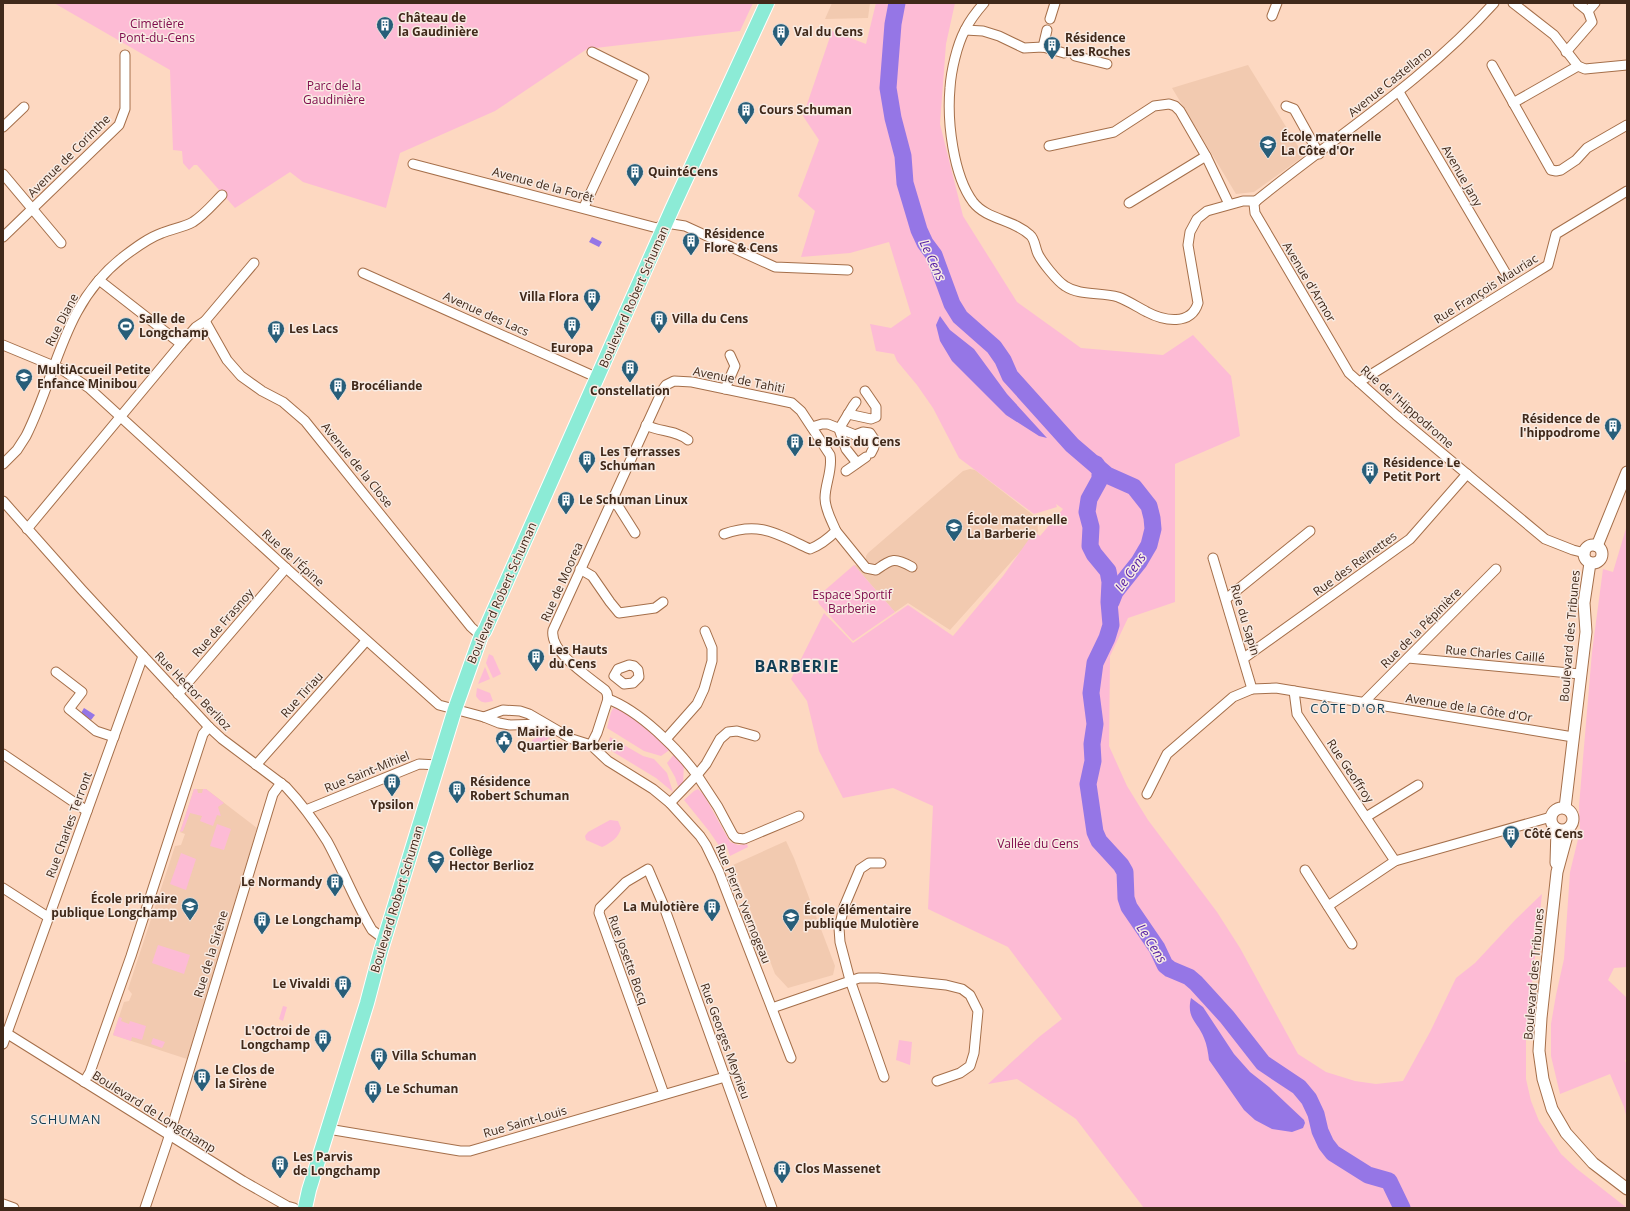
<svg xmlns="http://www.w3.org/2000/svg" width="1630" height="1211" font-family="'Open Sans',sans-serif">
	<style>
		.built { fill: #f2cab0 }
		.green { fill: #fdbbd5 }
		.water { fill: #9576e6 }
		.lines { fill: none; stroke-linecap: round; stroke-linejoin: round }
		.river { stroke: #9576e6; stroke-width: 17 }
		.minor-casing { stroke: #a56f4a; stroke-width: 11 }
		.tertiary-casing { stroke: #a56f4a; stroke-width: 13 }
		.primary-casing { stroke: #fff; stroke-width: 16 }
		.minor { stroke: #fff; stroke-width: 9 }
		.tertiary { stroke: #fff; stroke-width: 11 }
		.primary { stroke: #8cebd6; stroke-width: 14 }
		.labels { text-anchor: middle; stroke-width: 3; stroke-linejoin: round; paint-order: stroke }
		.poi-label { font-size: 12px; font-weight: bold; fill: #40291a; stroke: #f8ebe3; text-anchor: start }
		.park-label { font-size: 12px; fill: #800d4d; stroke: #f8ebe3 }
		.street-label { font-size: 12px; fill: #40291a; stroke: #f8ebe3 }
		.water-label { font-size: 13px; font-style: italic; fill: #541fa4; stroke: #f8ebe3 }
		.neighbourhood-label { font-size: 13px; letter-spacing: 1px; fill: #123e54; stroke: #f8ebe3 }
		.district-label { font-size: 16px; font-weight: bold; letter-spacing: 1px; fill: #123e54; stroke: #f8ebe3 }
	</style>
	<rect width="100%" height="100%" fill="#fdd8c1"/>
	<g class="built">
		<path d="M832,3H870L868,18L825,19Z"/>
		<path d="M1248,65L1304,156L1254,192L1236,194L1172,88Z"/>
		<path d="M970,469L975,470L1037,518L1038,532L950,630L908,603L895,612L854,565L859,566L866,559V556L868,553L963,471Z"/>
		<path d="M194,789H206L257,828L187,1059L113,1035L124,1002L129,1001L132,994L128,989L175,846L181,845L185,834L180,832Z"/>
		<path d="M786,841L794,858L835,966L833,975L788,988L775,974L733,865Z"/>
	</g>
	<g class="green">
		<path d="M54,3H753L740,31L587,49L495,111L400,153L386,208L303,182L290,172L235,208L197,165H194L189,170L183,163L182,151L173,150L170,70Z"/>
		<path d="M876,3H955L946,44L940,124L963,216L1017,302L1081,348L1163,355L1193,335L1231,376L1240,436L1175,464V602L1128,618L1110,656L1109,746L1127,786L1148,820L1217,912L1240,948L1298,1054L1326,1072L1355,1081L1376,1084L1403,1081L1430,1032L1456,978L1475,963L1516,919L1542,894L1526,1037V1079L1531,1101L1539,1121L1561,1154L1577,1169L1627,1208H1144L1076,1119L1017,1079L988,1084L1039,1037L1062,1019L1008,947L928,909L933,806L893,788L843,798L819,751L807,701L791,679L824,613L853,643L908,605L953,636L1003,576L1034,532L1040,536L1063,509L1056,504L1057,507L1034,514L959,458L933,408L917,385L897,361L894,354L876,351L870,324L891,328L911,314L889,242L850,253L801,257L815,211L798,196L819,140L803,116L832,31L866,44Z"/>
		<path d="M1627,525V967L1614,968L1608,980L1627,998V1057L1625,1061L1627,1064V1119L1624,1107L1610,1074L1560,1094L1551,1056V1024L1556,995L1564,959L1570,872L1580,831L1579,806L1592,652L1603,569L1613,572Z"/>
		<path d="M854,565L895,612L853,641L819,604L817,597Z"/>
		<path d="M489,654L493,656L501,674L493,678L486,663Z"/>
		<path d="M485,667L490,679L478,684Z"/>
		<path d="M477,688L490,693L493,701C485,703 481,704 476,696Z"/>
		<path d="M614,707H618L631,715L671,749L661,756L644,751L607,728L611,712Z"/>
		<path d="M543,735L550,738L534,746L532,740Z"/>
		<path d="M610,737L643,756L654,759L667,773L673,792L656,778L610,750L609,743Z"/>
		<path d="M675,753L684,762L683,785L679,789L675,777L667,763Z"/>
		<path d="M194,789H197L198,793H202L203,789H206L224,803L218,807L221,816L217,815L213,826L200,821L202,816L190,813L183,831L180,832Z"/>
		<path d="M698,789L704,795L730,842L738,845L747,844L748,847L730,856L726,844L720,847L709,831L684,800L694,791Z"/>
		<path d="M610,820L618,821L621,828C619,837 611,843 602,847L586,840L585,836L588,832Z"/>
		<path d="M217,824L231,829L224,850L210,846Z"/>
		<path d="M181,853L196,859L186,890L170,884Z"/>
		<path d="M158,945L190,955L184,974L152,963Z"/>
		<path d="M283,1006L287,1007L283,1021L279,1019Z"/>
		<path d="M119,1017L122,1018L121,1021L129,1024L130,1021L146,1026L142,1040L132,1037L131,1041L113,1035Z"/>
		<path d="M153,1038L165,1042L162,1048L151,1044Z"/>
		<path d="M899,1040L912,1042L910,1065L896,1060Z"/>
	</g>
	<g class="water">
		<path d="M592,237L602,242L599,247L589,242Z"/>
		<path d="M940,316L950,330L974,349L1007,394L1047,438L1039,436L1006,415L952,361L940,341L936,325Z"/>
		<path d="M84,708L95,715L91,720L81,713Z"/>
		<path d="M1191,998L1203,1007L1234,1054L1250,1072L1269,1087L1304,1120L1305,1123L1303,1128L1292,1132L1272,1129L1255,1120L1244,1110L1209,1060C1208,1052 1207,1045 1204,1038C1198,1022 1186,1019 1191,998Z"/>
	</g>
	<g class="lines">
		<g class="river">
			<path d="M897,3L893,24L888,88L893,118L903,156L905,183L919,230L925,243L934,255L952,304L960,317L994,347L1003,360L1010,376L1072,445L1107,475L1134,487L1149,506L1152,518L1153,529L1149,545L1139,562L1115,592L1111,602"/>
			<path d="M1096,464L1100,471V479L1089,499L1087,512L1091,527L1090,546L1094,554L1108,571L1110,582L1109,602L1111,625L1107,638L1095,663L1091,693L1095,724L1092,744L1093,761L1088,784L1095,832L1099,841L1121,865L1125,872L1126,898L1129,907L1157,948L1165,965L1170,969L1189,977L1196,983L1227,1017L1263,1063L1299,1087L1309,1099L1316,1114L1320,1131L1326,1144L1333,1153L1368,1175L1389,1181L1402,1208"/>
		</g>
		<g class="minor-casing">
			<g id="minor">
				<path d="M984,3C977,11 970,20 965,30C957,45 951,71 950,88C947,121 953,175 973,202C987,220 1013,219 1030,235C1035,239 1035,248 1038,254C1042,262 1057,281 1065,286C1080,296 1101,292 1118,297C1129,301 1137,307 1147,312C1164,321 1191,326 1198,303L1188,245L1190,232L1197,219L1207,211L1243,201H1256"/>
				<path d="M1513,3L1554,35L1578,66L1585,69L1627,65"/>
				<path d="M1578,3L1588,11"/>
				<path d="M1272,16L1277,3"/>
				<path d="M1050,19L1055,3"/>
				<path d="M965,30L983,31L999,36L1024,48L1043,47L1064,53"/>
				<path d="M1043,47L1047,30"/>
				<path d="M1566,52L1592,22L1588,11L1595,3"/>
				<path d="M1075,56L1107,64"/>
				<path d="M1492,65L1551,170L1556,171L1561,170L1576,160L1587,148L1627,125"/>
				<path d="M1399,92L1505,272"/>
				<path d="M1513,103L1578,66"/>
				<path d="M1286,106L1294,109L1319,154"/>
				<path d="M3,127L24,107"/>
				<path d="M1049,146L1114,132L1154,106L1169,104L1175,106L1180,111L1206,156L1229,204"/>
				<path d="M413,164L657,228L666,223L685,226L775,267L848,270"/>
				<path d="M3,174L61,243"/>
				<path d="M1256,201L1254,204L1255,213L1349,373L1396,415L1545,539L1573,550L1585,553"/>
				<path d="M1256,201C1336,136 1424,81 1494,3"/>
				<path d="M1129,203L1206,156"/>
				<path d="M584,207L644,78L592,52"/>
				<path d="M3,237L119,125L125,109V55"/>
				<path d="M363,273L598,378"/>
				<path d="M99,280L181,344"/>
				<path d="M205,321L227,360L241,376L262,391L283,402L305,421L471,627L481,636"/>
				<path d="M3,345L61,369L89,388L286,568L439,705L484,717L499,723L510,725L544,724"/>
				<path d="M1359,382L1548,265L1556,234L1627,191"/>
				<path d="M725,389L735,366L730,355"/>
				<path d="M856,402L853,406L839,429L846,449L857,463"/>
				<path d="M848,414L871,419L876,417V407L865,391"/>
				<path d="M646,425C659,432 676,430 688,440"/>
				<path d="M812,427L822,424H828L868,440L873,444L874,447L871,453"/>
				<path d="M855,435L863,432L870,433L874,439L873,444"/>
				<path d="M3,464L17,450L26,436C58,372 62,305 123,257C135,248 148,238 162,233C172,229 184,227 193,222C204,215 213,204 222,195"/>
				<path d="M846,471L866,457"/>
				<path d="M3,501L82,590L209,727L222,739L286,787C302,804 315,822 327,841C343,870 355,902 372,930L384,939"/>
				<path d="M611,502L618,506L635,533"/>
				<path d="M27,529L181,344L196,327L205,321L254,263"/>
				<path d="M836,531L866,568L876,570C892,559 894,557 912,567"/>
				<path d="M1213,558L1252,689"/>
				<path d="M580,569L592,576L610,602L619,613L655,608L663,602"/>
				<path d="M1226,599L1310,531"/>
				<path d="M1244,658L1410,539L1467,474"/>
				<path d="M1408,658L1580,674"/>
				<path d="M629,665L634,666L638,670L639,677L633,683L624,684L614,676L618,669Z"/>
				<path d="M56,672L82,692L69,709L96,731L114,737"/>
				<path d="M1294,691L1297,714L1395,861"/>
				<path d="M178,694L286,568"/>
				<path d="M608,699L607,693L605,690C589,677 549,652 553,630L663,389L666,385L674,381L692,382L792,403L801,411L830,455C833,469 825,484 825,498C825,510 832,521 836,531C828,539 820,545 810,549C777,534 760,521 724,534"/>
				<path d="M608,699C640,711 677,748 697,775L670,803"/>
				<path d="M1363,703L1496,569"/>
				<path d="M484,717L503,710L520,711L529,714L572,739L591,745L608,761L653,789L670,803L700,836L706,845L719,872L791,1058"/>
				<path d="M755,736L737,731L728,732L720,739L706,764L697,775L718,807L733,835L736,838L744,839L799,816"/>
				<path d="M666,739L697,704L704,689L712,661V648L705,631"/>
				<path d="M591,745L597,733L608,699"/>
				<path d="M3,754L87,811"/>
				<path d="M256,765L366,641"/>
				<path d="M1147,794L1167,754L1233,697L1252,689L1276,688L1573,737"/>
				<path d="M306,810L419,764L438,765"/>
				<path d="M1366,817L1418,785"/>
				<path d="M881,863H869L860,869L844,907L839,928L840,942L850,980L884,1077"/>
				<path d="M1305,870L1352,944"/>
				<path d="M3,888L48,917"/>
				<path d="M1328,906L1395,861L1551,817"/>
				<path d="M772,1008L859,978H878L946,985L962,989L970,995L978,1011L974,1053L970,1066L960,1073L937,1081"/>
				<path d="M3,1031L243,1181L287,1206L294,1208"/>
				<path d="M3,1044L143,656"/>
				<path d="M84,1082L90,1072L131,956L203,734L209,727"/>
				<path d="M664,1094L599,913L600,908L626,882L648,869L663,904L772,1208"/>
				<path d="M328,1129L460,1151H470L725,1077"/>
				<path d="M3,1204L14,1208"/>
				<path d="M145,1208L167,1143L273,794L281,783"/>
			</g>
		</g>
		<g class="tertiary-casing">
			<g id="tertiary">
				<circle cx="1593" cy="554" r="9"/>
				<path d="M1597,546L1627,472"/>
				<circle cx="1562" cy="819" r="11"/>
				<path d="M1565,808L1586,632L1584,603L1590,563"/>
				<path d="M1569,828L1557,872L1541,1018L1539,1051L1543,1079L1552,1109L1566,1133L1593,1163L1627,1189"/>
				<path d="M1556,863L1557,829"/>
			</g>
		</g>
		<g class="primary-casing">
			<path id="primary" d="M305,1208L309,1190L367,1003L381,950L455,709L481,636L485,630L672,209L767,3"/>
		</g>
		<use href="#minor" class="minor"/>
		<use href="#tertiary" class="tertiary"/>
		<use href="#primary" class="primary"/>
	</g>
	<defs>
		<g id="building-pin" transform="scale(0.9)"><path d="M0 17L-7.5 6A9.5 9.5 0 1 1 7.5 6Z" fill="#285e79" stroke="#f8ebe3"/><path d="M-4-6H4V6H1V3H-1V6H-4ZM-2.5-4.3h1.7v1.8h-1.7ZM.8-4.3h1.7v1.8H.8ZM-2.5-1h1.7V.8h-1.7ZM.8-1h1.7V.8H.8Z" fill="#fff"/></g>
		<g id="school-pin" transform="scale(0.9)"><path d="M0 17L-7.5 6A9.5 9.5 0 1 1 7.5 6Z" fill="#285e79" stroke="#f8ebe3"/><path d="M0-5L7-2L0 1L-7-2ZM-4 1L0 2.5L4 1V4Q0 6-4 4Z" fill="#fff"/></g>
		<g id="stadium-pin" transform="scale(0.9)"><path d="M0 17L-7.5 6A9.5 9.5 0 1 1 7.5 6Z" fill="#285e79" stroke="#f8ebe3"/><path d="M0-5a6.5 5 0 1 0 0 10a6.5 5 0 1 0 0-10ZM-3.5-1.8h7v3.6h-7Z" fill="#fff"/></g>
		<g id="civic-pin" transform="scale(0.9)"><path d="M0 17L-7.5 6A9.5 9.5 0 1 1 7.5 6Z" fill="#285e79" stroke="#f8ebe3"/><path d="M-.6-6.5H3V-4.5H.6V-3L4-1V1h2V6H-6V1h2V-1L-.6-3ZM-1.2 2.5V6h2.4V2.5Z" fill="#fff"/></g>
	</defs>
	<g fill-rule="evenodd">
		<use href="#building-pin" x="385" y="25"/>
		<use href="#building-pin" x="781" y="32"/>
		<use href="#building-pin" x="1052" y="45"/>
		<use href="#building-pin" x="746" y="110"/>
		<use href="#school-pin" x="1268" y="144"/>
		<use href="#building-pin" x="635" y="172"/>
		<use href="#building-pin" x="691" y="241"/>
		<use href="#building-pin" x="592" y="297"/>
		<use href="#building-pin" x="659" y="319"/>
		<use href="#building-pin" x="572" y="325"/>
		<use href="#stadium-pin" x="126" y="326"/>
		<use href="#building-pin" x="276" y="329"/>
		<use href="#building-pin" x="630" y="368"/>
		<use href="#school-pin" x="24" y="377"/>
		<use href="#building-pin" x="338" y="386"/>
		<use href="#building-pin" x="1613" y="426"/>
		<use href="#building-pin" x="795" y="442"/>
		<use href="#building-pin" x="587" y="459"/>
		<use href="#building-pin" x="1370" y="470"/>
		<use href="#building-pin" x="566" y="500"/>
		<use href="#school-pin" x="954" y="527"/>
		<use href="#building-pin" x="536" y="657"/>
		<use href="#civic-pin" x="504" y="739"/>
		<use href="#building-pin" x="392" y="782"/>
		<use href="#building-pin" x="457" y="789"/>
		<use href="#building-pin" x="1511" y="834"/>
		<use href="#school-pin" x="436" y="859"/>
		<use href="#building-pin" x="335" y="882"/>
		<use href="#school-pin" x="190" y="906"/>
		<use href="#building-pin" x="712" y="907"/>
		<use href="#school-pin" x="791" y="917"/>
		<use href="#building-pin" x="262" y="920"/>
		<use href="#building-pin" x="343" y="984"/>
		<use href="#building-pin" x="323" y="1038"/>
		<use href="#building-pin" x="379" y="1056"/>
		<use href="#building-pin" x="202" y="1077"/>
		<use href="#building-pin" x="373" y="1089"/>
		<use href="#building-pin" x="280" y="1164"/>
		<use href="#building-pin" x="782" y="1169"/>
	</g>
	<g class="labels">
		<g class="poi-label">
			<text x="398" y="22">Château de<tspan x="398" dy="14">la Gaudinière</tspan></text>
			<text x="794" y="36">Val du Cens</text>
			<text x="1065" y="42">Résidence<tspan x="1065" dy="14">Les Roches</tspan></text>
			<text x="759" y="114">Cours Schuman</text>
			<text x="1281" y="141">École maternelle<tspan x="1281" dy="14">La Côte d'Or</tspan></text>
			<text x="648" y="176">QuintéCens</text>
			<text x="704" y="238">Résidence<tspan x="704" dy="14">Flore &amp; Cens</tspan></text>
			<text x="579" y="301" text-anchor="end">Villa Flora</text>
			<text x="139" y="323">Salle de<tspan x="139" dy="14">Longchamp</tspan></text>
			<text x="672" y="323">Villa du Cens</text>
			<text x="289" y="333">Les Lacs</text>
			<text x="572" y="352" text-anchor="middle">Europa</text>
			<text x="37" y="374">MultiAccueil Petite<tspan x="37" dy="14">Enfance Minibou</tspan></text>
			<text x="351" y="390">Brocéliande</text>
			<text x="630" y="395" text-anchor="middle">Constellation</text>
			<text x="1600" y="423" text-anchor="end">Résidence de<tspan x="1600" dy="14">l'hippodrome</tspan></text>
			<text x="808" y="446">Le Bois du Cens</text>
			<text x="600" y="456">Les Terrasses<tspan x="600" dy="14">Schuman</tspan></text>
			<text x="1383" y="467">Résidence Le<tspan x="1383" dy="14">Petit Port</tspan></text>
			<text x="579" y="504">Le Schuman Linux</text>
			<text x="967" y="524">École maternelle<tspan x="967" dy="14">La Barberie</tspan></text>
			<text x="549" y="654">Les Hauts<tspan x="549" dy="14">du Cens</tspan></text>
			<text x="517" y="736">Mairie de<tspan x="517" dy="14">Quartier Barberie</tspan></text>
			<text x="470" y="786">Résidence<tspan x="470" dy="14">Robert Schuman</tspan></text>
			<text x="392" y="809" text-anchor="middle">Ypsilon</text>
			<text x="1524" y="838">Côté Cens</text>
			<text x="449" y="856">Collège<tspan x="449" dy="14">Hector Berlioz</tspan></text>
			<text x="322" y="886" text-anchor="end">Le Normandy</text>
			<text x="177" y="903" text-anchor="end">École primaire<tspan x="177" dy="14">publique Longchamp</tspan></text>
			<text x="699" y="911" text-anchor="end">La Mulotière</text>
			<text x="804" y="914">École élémentaire<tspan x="804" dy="14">publique Mulotière</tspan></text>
			<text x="275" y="924">Le Longchamp</text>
			<text x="330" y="988" text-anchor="end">Le Vivaldi</text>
			<text x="310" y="1035" text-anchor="end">L'Octroi de<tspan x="310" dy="14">Longchamp</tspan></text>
			<text x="392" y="1060">Villa Schuman</text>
			<text x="215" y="1074">Le Clos de<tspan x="215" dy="14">la Sirène</tspan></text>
			<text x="386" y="1093">Le Schuman</text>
			<text x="293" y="1161">Les Parvis<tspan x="293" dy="14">de Longchamp</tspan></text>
			<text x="795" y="1173">Clos Massenet</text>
		</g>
		<g class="park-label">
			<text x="157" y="28">Cimetière<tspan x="157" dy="14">Pont-du-Cens</tspan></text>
			<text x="334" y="90">Parc de la<tspan x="334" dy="14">Gaudinière</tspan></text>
			<text x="852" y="599">Espace Sportif<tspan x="852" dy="14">Barberie</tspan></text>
			<text x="1038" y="848">Vallée du Cens</text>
		</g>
		<g class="street-label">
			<text transform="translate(1390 82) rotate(-39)" y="4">Avenue Castellano</text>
			<text transform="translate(69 156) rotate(-45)" y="4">Avenue de Corinthe</text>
			<text transform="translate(1462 176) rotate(60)" y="4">Avenue Jany</text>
			<text transform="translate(543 185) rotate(15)" y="4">Avenue de la Forêt</text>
			<text transform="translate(1309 282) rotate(59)" y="4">Avenue d'Armor</text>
			<text transform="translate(1486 289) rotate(-32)" y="4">Rue François Mauriac</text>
			<text transform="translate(634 297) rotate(-66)" y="4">Boulevard Robert Schuman</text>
			<text transform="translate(486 314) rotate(24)" y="4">Avenue des Lacs</text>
			<text transform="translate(62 320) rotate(-63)" y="4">Rue Diane</text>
			<text transform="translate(739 380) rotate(11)" y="4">Avenue de Tahiti</text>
			<text transform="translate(1407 407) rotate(41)" y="4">Rue de l'Hippodrome</text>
			<text transform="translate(357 465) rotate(51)" y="4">Avenue de la Close</text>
			<text transform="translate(293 558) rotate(42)" y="4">Rue de l'Épine</text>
			<text transform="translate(1355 564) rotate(-36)" y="4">Rue des Reinettes</text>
			<text transform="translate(562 582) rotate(-66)" y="4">Rue de Moorea</text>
			<text transform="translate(502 593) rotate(-66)" y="4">Boulevard Robert Schuman</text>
			<text transform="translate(1245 620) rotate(73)" y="4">Rue du Sapin</text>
			<text transform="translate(223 623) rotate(-49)" y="4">Rue de Frasnoy</text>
			<text transform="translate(1421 628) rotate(-45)" y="4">Rue de la Pépinière</text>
			<text transform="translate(1570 636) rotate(-85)" y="4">Boulevard des Tribunes</text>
			<text transform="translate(1495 654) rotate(5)" y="4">Rue Charles Caillé</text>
			<text transform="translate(193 691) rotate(46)" y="4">Rue Hector Berlioz</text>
			<text transform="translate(302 695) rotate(-48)" y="4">Rue Tiriau</text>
			<text transform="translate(1469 708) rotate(9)" y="4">Avenue de la Côte d'Or</text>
			<text transform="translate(1350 771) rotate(56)" y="4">Rue Geoffroy</text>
			<text transform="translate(367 772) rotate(-22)" y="4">Rue Saint-Mihiel</text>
			<text transform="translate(69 825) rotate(-70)" y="4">Rue Charles Terront</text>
			<text transform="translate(397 899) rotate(-73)" y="4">Boulevard Robert Schuman</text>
			<text transform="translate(743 904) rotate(68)" y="4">Rue Pierre Yvernogeau</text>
			<text transform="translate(211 954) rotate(-73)" y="4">Rue de la Sirène</text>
			<text transform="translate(628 960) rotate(70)" y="4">Rue Josette Bocq</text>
			<text transform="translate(1534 974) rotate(-85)" y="4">Boulevard des Tribunes</text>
			<text transform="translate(725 1041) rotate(70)" y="4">Rue Georges Meynieu</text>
			<text transform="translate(154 1112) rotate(32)" y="4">Boulevard de Longchamp</text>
			<text transform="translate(525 1122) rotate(-16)" y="4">Rue Saint-Louis</text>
		</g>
		<g class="water-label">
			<text transform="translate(933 260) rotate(65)" y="5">Le Cens</text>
			<text transform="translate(1130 572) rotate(-55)" y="5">Le Cens</text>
			<text transform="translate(1152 943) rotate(57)" y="5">Le Cens</text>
		</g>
		<g class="neighbourhood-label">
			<text x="1348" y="713">CÔTE D'OR</text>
			<text x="66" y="1124">SCHUMAN</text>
		</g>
		<g class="district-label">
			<text x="797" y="672">BARBERIE</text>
		</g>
	</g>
	<rect width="1630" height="1211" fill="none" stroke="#40291a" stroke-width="8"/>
</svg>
